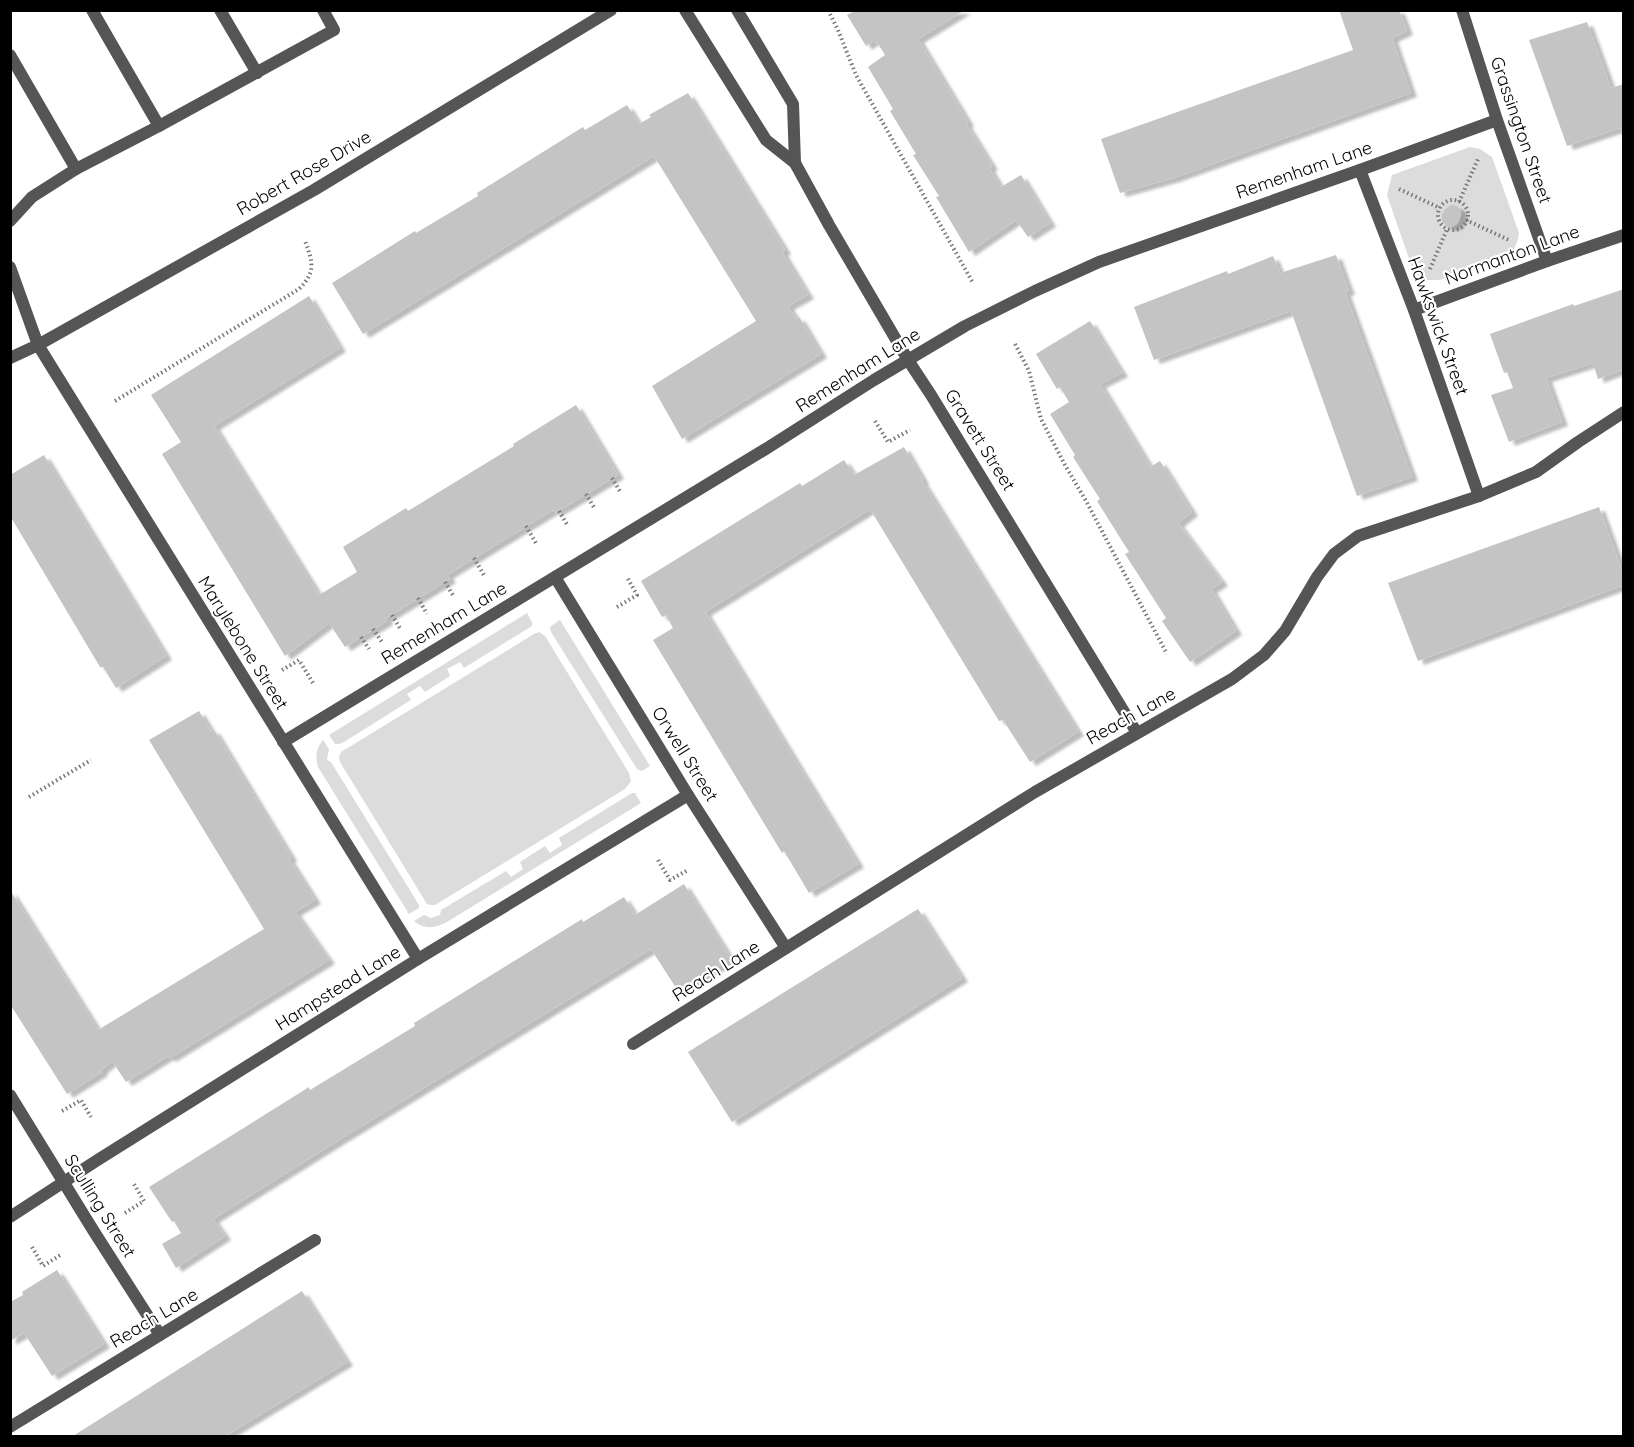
<svg xmlns="http://www.w3.org/2000/svg" width="1634" height="1447" font-family="Quicksand,sans-serif">
	<style>
		.green { fill: #dcdcdc }
		.building { fill: #c4c4c4; filter: url(#shadow) }
		.lines { fill: none; stroke-linecap: round; stroke-linejoin: round }
		.path { stroke: #777; stroke-width: 4; stroke-dasharray: 1.5 3; stroke-linecap: butt }
		.lane { stroke: #555; stroke-width: 12 }
		.street { stroke: #555; stroke-width: 12 }
		.labels { text-anchor: middle; stroke-width: 4.5; stroke-linejoin: round; paint-order: stroke }
		.street-label { font-size: 18px; fill: #000; stroke: #fff }
	</style>
	<defs>
		<filter id="shadow"><feDropShadow dx="6" dy="4" stdDeviation="1.5" flood-color="#0004"/></filter>
	</defs>
	<rect width="100%" height="100%" fill="#fff"/>
	<g class="green">
		<path d="M1470,147L1480,149L1492,157L1519,233C1517,245 1515,251 1504,256L1440,280H1427L1414,273L1387,195L1392,175Z"/>
		<path d="M527,613L532,622V626L464,668L460,662L447,669L450,676L425,692L420,686L407,694L411,700L344,742L339,744H335L329,735Z"/>
		<path d="M560,620L650,766L642,771L637,769L551,632L550,627Z"/>
		<path d="M539,632L545,636L629,773L631,781L625,789L435,905H431L427,904L340,762L339,757L341,752L534,634Z"/>
		<path d="M323,740L329,749L327,760L331,762L419,905V908L409,914L318,767C315,757 316,748 323,740Z"/>
		<path d="M632,793H635L641,803L447,922C436,928 424,930 414,921L424,915L431,918L440,915L441,910L506,871L511,877L523,869L520,862L545,846L550,853L562,845L559,838Z"/>
	</g>
	<g class="building">
		<path d="M853,10H965L918,39L968,122L966,124L992,166L989,168L1001,187L1021,175L1050,223L1028,237L1016,220L969,252L936,197L939,196L913,155L916,154L890,111L893,109L868,67L885,55L877,42L875,43L873,41L866,46L847,15L853,12Z"/>
		<path d="M1339,10H1399L1407,31L1392,38L1411,93L1174,178L1120,193L1101,139L1353,50Z"/>
		<path d="M1587,22L1611,88L1624,84V136L1620,128L1567,146L1529,40Z"/>
		<path d="M688,93L785,250L782,252L808,295L788,306L796,319L799,317L821,354L682,439L652,386L756,321L654,156L363,334L332,283L415,231L416,233L478,196L477,193L583,127L585,130L627,105L639,124L651,117L649,115Z"/>
		<path d="M1451,205L1457,206L1461,210V215L1458,223L1454,226L1448,227L1442,221V215L1445,209Z"/>
		<path d="M1336,255L1349,291L1345,292L1412,477L1357,496L1291,311L1154,360L1134,307L1227,271L1228,274L1273,256L1280,273Z"/>
		<path d="M1624,289V369L1598,379L1593,363L1546,378L1562,422L1509,442L1491,395L1513,388L1507,372L1504,373L1490,334L1573,304L1574,306Z"/>
		<path d="M309,296L340,348L214,426L319,595L357,572L343,547L406,508L408,511L514,446L513,444L576,405L618,475L555,513L553,510L447,575L450,579L386,618L387,621L345,647L329,623L285,656L162,454L181,442L151,395Z"/>
		<path d="M1090,321L1122,373L1100,384L1150,467L1160,461L1192,512L1178,523L1222,582L1211,589L1236,631L1190,662L1162,621L1166,618L1125,554L1129,552L1097,501L1100,499L1073,457L1075,455L1050,414L1069,402L1060,387L1057,389L1036,354Z"/>
		<path d="M904,447L923,480L922,481L1078,732L1030,762L1003,720L999,721L870,509L705,612L858,864L809,893L784,851L782,853L653,640L673,628L666,615L662,617L641,581L800,483L802,486L844,460L854,475Z"/>
		<path d="M44,455L166,656L116,688L103,667H100L12,519L10,520V475Z"/>
		<path d="M1599,507L1624,576V585L1418,661L1388,583Z"/>
		<path d="M199,711L211,731L214,730L291,857L289,859L315,900L295,912L329,960L170,1058L168,1056L126,1082L112,1061L101,1070L102,1072L67,1094L10,1004V890L98,1030L264,929L149,740Z"/>
		<path d="M684,884L731,959L678,991L651,949L339,1140L213,1219L225,1236L176,1268L162,1244L181,1233L174,1221L172,1222L149,1187L309,1087L310,1090L415,1026L414,1023L582,919L583,922L624,897L635,915Z"/>
		<path d="M918,909L962,978L732,1122L688,1052Z"/>
		<path d="M57,1270L104,1344L52,1376L24,1333L10,1341V1302L23,1295L22,1292Z"/>
		<path d="M302,1291L347,1362L225,1436H73Z"/>
	</g>
	<g class="lines">
		<g class="path">
			<path d="M828,10L838,30L856,75L973,283"/>
			<path d="M1399,189L1440,208"/>
			<circle cx="1453" cy="215" r="15"/>
			<path d="M1459,202L1478,159"/>
			<path d="M1466,220L1509,240"/>
			<path d="M1430,269L1447,229"/>
			<path d="M1015,344L1029,371L1041,419L1065,465L1086,501L1167,654"/>
			<path d="M115,401L299,289C316,272 313,262 305,241"/>
			<path d="M875,421L888,442L910,430"/>
			<path d="M612,478L621,493"/>
			<path d="M586,494L595,509"/>
			<path d="M559,511L568,526"/>
			<path d="M526,526L537,545"/>
			<path d="M474,558L485,577"/>
			<path d="M445,582L454,597"/>
			<path d="M418,598L427,614"/>
			<path d="M617,607L637,595L627,577"/>
			<path d="M392,615L401,630"/>
			<path d="M373,629L382,642"/>
			<path d="M361,637L369,649"/>
			<path d="M282,670L299,660L313,683"/>
			<path d="M29,797L91,760"/>
			<path d="M658,860L670,880L688,870"/>
			<path d="M62,1111L81,1100L91,1117"/>
			<path d="M125,1213L144,1201L134,1184"/>
			<path d="M32,1247L43,1266L62,1254"/>
		</g>
		<g class="lane">
			<path d="M220,10L257,73"/>
			<path d="M10,55L76,169L159,126L92,10"/>
			<path d="M159,126L334,30L323,10"/>
			<path d="M10,221L32,197L76,169"/>
			<path d="M10,267L38,345"/>
		</g>
		<g class="street">
			<path d="M685,10L766,140L795,163L829,225L908,360L931,395L1137,733"/>
			<path d="M737,10L793,104L795,163"/>
			<path d="M1462,10L1497,120L1547,261"/>
			<path d="M1360,170L1414,310L1479,496"/>
			<path d="M1414,310L1547,261L1624,235"/>
			<path d="M38,345L418,959"/>
			<path d="M10,358L38,345L314,190L611,10"/>
			<path d="M555,577L688,795L786,948"/>
			<path d="M283,742L764,450L874,380L965,326L1035,291L1099,262L1360,170L1497,120"/>
			<path d="M633,1044L1035,792L1232,679L1264,655L1285,631L1317,577L1334,554L1358,536L1479,496L1536,472L1578,442L1624,412"/>
			<path d="M10,1095L93,1230L160,1335"/>
			<path d="M10,1217L96,1161L418,959L688,795"/>
			<path d="M10,1427L315,1240"/>
		</g>
	</g>
	<g class="labels">
		<g class="street-label">
			<text transform="translate(1521 130) rotate(71)" y="6">Grassington Street</text>
			<text transform="translate(1304 170) rotate(-19)" y="6">Remenham Lane</text>
			<text transform="translate(304 173) rotate(-30)" y="6">Robert Rose Drive</text>
			<text transform="translate(1512 255) rotate(-20)" y="6">Normanton Lane</text>
			<text transform="translate(1438 326) rotate(70)" y="6">Hawkswick Street</text>
			<text transform="translate(858 370) rotate(-32)" y="6">Remenham Lane</text>
			<text transform="translate(980 440) rotate(58)" y="6">Gravett Street</text>
			<text transform="translate(444 623) rotate(-31)" y="6">Remenham Lane</text>
			<text transform="translate(243 643) rotate(58)" y="6">Marylebone Street</text>
			<text transform="translate(1131 716) rotate(-29)" y="6">Reach Lane</text>
			<text transform="translate(685 754) rotate(58)" y="6">Orwell Street</text>
			<text transform="translate(716 971) rotate(-32)" y="6">Reach Lane</text>
			<text transform="translate(338 988) rotate(-32)" y="6">Hampstead Lane</text>
			<text transform="translate(100 1206) rotate(58)" y="6">Sculling Street</text>
			<text transform="translate(154 1318) rotate(-31)" y="6">Reach Lane</text>
		</g>
	</g>
	<rect width="1634" height="1447" fill="none" stroke="#000000" stroke-width="24"/>
</svg>
